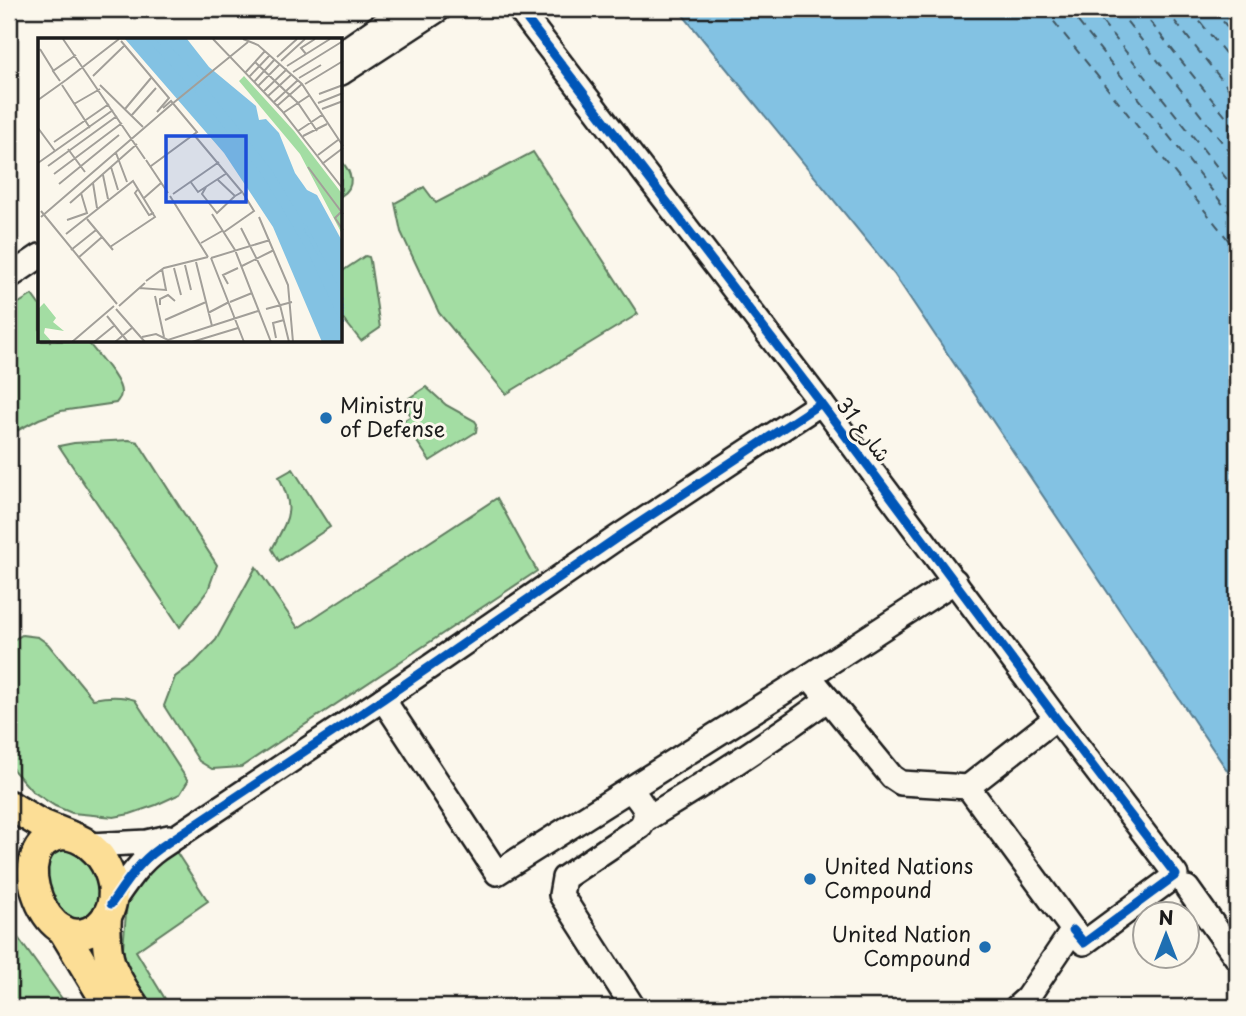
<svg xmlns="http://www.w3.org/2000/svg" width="1246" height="1016" font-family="'Playpen Sans','Playpen Sans Arabic',sans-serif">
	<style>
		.green { fill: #a3dda3; stroke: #607c60; stroke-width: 2 }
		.water { fill: #83c2e3; stroke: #5a8093; stroke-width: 2 }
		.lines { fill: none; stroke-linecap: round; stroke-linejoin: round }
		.ferry { stroke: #405662; stroke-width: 2; stroke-dasharray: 9 7; stroke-linecap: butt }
		.minor-casing { stroke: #1c1c1c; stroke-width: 28 }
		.major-casing { stroke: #1c1c1c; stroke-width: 33 }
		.minor { stroke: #fbf7ec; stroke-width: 23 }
		.major { stroke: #fcde96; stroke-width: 28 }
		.cycleway-casing { stroke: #fbf7ec; stroke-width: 13 }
		.cycleway { stroke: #0057b8; stroke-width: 9 }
		.poi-dot { fill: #1f6fb2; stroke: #fbf7ec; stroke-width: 2.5 }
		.labels { text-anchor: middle; stroke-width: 6; stroke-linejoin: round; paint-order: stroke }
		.poi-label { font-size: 21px; fill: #1c1c1c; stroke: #fbf7ec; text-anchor: start }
		.street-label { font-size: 21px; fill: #1c1c1c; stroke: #fbf7ec }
		.inset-river { fill: none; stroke: #83c2e3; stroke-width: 3.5 }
		.inset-road { fill: none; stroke: #a29f99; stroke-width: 2 }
		.view { fill: #1d4ed8; fill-opacity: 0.15; stroke: #1d4ed8; stroke-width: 3.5 }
		.inset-edge { fill: none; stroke: #1c1c1c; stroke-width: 3.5 }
	</style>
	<rect width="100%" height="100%" fill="#fbf7ec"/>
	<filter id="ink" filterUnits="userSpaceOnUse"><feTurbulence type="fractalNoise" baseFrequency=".0143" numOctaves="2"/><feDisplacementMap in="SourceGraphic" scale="14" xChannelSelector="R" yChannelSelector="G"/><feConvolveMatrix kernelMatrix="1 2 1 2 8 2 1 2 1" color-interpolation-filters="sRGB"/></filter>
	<g filter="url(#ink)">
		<g class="green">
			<path d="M533,152L638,314L506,394L439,313L401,232L395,203L424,187L436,203Z"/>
			<path d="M341,161C352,172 356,187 341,196Z"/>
			<path d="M365,256L369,257L370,261L380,328L361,341L341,316V272Z"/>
			<path d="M32,295L40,306V341H87C95,352 122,380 121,393C121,398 119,399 116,403L61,411L39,419L9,435V309Z"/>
			<path d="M426,387L446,405L475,421L477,424L476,432L430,461L403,421L411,416L403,402Z"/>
			<path d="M129,440L138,442L217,565L208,590L180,627L59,446L74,443Z"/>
			<path d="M293,469L330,527L279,561L272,549C288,518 296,511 279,477Z"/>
			<path d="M497,498L537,571L241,767L212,769L199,761L164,706L175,677L195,662L216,640L256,567L298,628Z"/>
			<path d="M22,635L38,637L48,644L93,699C108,696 121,695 135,700L188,781L180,794L156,805L130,814L114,817L72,813L55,806L32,791L9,765V642Z"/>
			<path d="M75,846L105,887V897L83,925L46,906L48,852Z"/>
			<path d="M175,850L208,901L136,951L170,1007H150L126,968L123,948L127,902L143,875Z"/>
			<path d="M9,932L16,935L68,1007H9Z"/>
		</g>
		<path class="water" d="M678,9H1237V785L894,274Z"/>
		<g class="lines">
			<g class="ferry">
				<path d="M1044,9L1237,251"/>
				<path d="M1068,9L1237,222"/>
				<path d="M1092,9L1237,192"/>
				<path d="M1117,9L1237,161"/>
				<path d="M1140,9L1237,131"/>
				<path d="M1165,9L1237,99"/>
				<path d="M1190,9L1237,68"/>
				<path d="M1213,9L1237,39"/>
			</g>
			<g class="minor-casing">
				<g id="minor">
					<path d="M519,9L821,403L1056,718L1176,875L1084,943L1073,930"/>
					<path d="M341,53L405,9"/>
					<path d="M341,73L439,9"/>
					<path d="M9,277L40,256"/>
					<path d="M809,676L892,777L901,783L968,787L1073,930L1027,998L1017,1007"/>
					<path d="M383,699L497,873L809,676L955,581"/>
					<path d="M968,787L1056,718"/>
					<path d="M630,789C641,803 652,811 640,827L564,878L561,895L633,1007"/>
					<path d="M646,819C708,782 769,742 828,699"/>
					<path d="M90,845L147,842L169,837"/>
					<path d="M1187,888L1237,958"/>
					<path d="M111,904C125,884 138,863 158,849L383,699L618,537L821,403"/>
				</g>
			</g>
			<g class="major-casing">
				<g id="major">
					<path d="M9,805L39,823L69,835"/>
					<path d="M63,835C103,837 131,897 99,925C48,968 0,841 63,835Z"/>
					<path d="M107,915C104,959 111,971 135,1007"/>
					<path d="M62,929L109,1007"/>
				</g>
			</g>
			<use href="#minor" class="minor"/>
			<use href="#major" class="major"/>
			<g class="cycleway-casing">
				<g id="cycleway">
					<path d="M519,9L821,403L1056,718L1176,875L1084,943L1073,930"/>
					<path d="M111,904C125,884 138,863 158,849L383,699L618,537L821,403"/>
				</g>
			</g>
			<use href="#cycleway" class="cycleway"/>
		</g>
	</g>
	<g class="poi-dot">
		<circle cx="326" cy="418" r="7"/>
		<circle cx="810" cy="879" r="7"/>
		<circle cx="985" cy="947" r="7"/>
	</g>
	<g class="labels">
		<g class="poi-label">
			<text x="340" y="413">Ministry<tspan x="340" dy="24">of Defense</tspan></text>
			<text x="824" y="874">United Nations<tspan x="824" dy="24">Compound</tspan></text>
			<text x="971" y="942" text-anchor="end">United Nation<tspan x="971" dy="24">Compound</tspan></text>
		</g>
		<g class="street-label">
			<text transform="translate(863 430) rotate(53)" y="7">شارع 31</text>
		</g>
	</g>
	<g transform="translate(38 38)">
		<rect width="304" height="304" fill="#fbf7ec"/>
		<path d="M206,38L256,93L305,157L304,196L262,116L201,43ZM6,265L18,280L15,284L26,293L7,290L6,295L14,304H0V271Z" fill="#a3dda3"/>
		<path d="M87,1H149L171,29L218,68L221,82L228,81L241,95L257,135L269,152L279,157L304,203V304H284L235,189L186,115Z" fill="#83c2e3"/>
		<path class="inset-river" d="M111,1L154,48M114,1L155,45M119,1L158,42M121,1L159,42M123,1L161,42M123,8L157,45M161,46L232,134L305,268M163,46L232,133L266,189M159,49L229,137L270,206L305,277M161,49L229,135M158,52L227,138L268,207L305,284M227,130L240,151M239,152L305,274M267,188L305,262M280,220L305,271"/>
		<path class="inset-road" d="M25,1L107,121M175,1L244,73L305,151M205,1L220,7L264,46L305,108M83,3L131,60L119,74M2,11L15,32M268,16L263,10L277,1M239,19L259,1M243,23L267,1M217,24L260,65L279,93M249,28L292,1M255,34L305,3M207,35L227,13M55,38L87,7M211,39L232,17M261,40L283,27M28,42L81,1M22,43L15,33L38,17M216,44L237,21M267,46L305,23M24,47L52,90M62,47L105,89M220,48L242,26M225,54L249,31M281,56L305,47M230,58L254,36M0,62L28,42M236,64L260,42M280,65L305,55M36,66L62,51M134,66L210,4M239,68L264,46M87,71L113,40M284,71L305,63M245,75L272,57M93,78L118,50M0,90L17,113M260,93L284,77M157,98L204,154L197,158M265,98L289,86M16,104L71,66M30,111L47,134M78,115L89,144M280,117L300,102M108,122L130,155M0,125L75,72M284,126L305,110M10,128L79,78M113,128L159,94L133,63L125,70M73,129L80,152M270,129L305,176M16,136L84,85M65,137L70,161M152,143L160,154L189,135M55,145L59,170M21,146L81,97M168,149L164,156L179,175L197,158L180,142M100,151L97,155L111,177L116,175M135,156L181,124M132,158L170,219M106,160L123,145M32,165L99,106M3,173L79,266M303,174L297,180L305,192M174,176L197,212L233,304M3,179L134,66M221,179L250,247L255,304M49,181L75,212M29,182L49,175L43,155M203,190L242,267L251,304M186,194L216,173L205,155M28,196L95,143L117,179L72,209M163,205L184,193M33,212L58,192M40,220L64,199M173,220L232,202M173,220L206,304M158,224L174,288M147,227L153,252M204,228L236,212M136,230L143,257M108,243L126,230L170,219M190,246L185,237L200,230M101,250L128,252L124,231M117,258L126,299M192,264L214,255M122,267V261L130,257L137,263M81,268L107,245M78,271L107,304M228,271L254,264M170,275L191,264M69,278L90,304M127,282L168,264M104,299L118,296L130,302L220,273M238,300L235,285L246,282M34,304L76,268M56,304L77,287M77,304L95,289M154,304L200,290"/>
		<path class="view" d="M128,98H208V164H128Z"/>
		<rect width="304" height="304" class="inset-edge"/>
	</g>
	<rect width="1246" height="1016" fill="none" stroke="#fbf7ec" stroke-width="35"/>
	<rect x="18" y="18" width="1211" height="981" fill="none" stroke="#1c1c1c" stroke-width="2.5" filter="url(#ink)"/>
	<g transform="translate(1166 935)"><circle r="33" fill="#fbf7ec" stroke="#a29f99" stroke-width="2"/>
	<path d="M0-5L12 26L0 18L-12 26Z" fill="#1f6fb2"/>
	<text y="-10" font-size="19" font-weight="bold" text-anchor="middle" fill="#1c1c1c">N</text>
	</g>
</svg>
